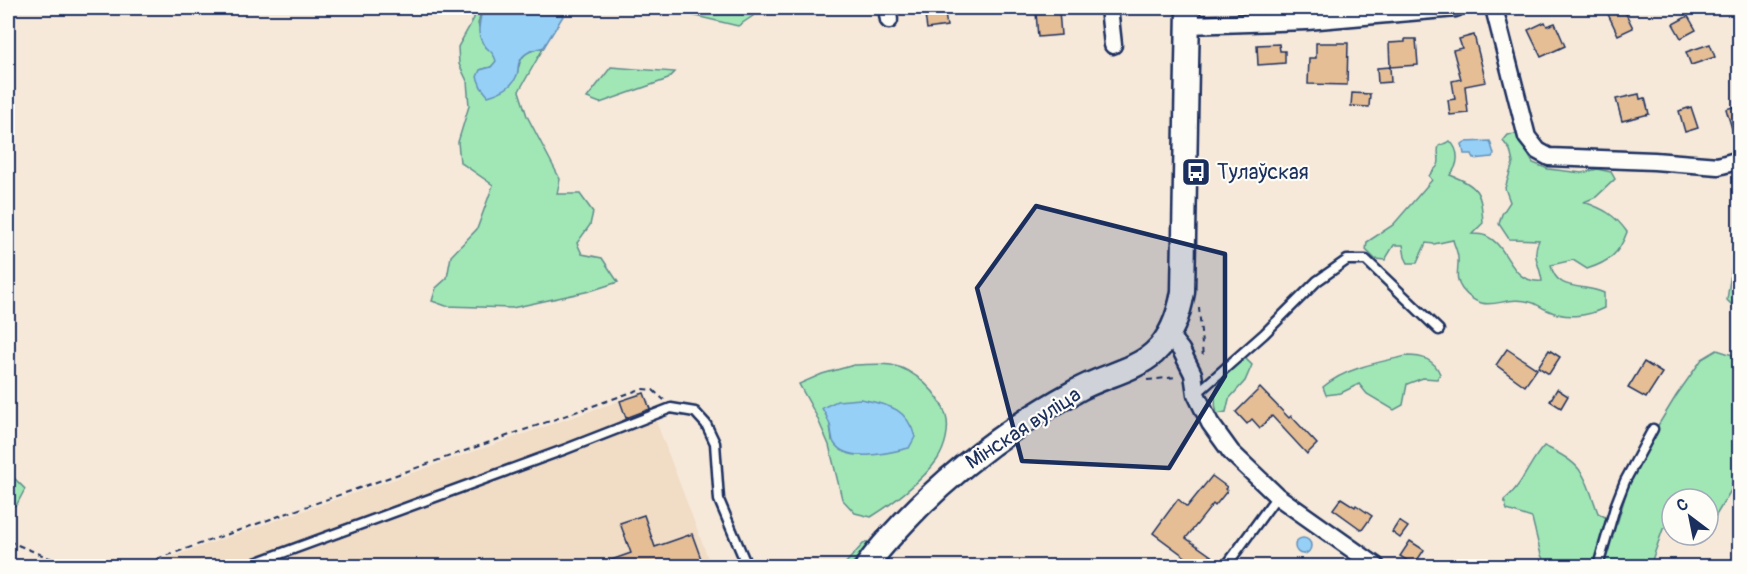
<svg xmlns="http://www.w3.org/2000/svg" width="1747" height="574" font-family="Pangolin,sans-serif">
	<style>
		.built { fill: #f1dcc5; fill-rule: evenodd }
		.green { fill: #a0e7b5; stroke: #5e8b8a; stroke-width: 1.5; fill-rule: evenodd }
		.water { fill: #96d0f6; stroke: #6590b9; stroke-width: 1.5 }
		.building { fill: #e5be95; stroke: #1b2f5e; stroke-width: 1.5 }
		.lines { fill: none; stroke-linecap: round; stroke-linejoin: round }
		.lane-casing { stroke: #1b2f5e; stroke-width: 13 }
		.street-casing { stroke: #1b2f5e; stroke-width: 21 }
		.secondary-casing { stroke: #1b2f5e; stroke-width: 27 }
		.path { stroke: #1b2f5e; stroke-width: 2; stroke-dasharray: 6 4.5; stroke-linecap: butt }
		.lane { stroke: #fdfcf7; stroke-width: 8 }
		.street { stroke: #fdfcf7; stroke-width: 16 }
		.secondary { stroke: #fdfcf7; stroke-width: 22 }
		.marked { fill: #1b2f5e; fill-opacity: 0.2; stroke: #1b2f5e; stroke-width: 4.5; stroke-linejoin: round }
		.labels { text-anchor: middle; stroke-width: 4.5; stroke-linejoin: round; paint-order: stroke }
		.poi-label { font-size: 21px; fill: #1b2f5e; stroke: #fdfcf7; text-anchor: start }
		.street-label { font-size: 21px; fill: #1b2f5e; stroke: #fdfcf7 }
	</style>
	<rect width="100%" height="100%" fill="#f6e9da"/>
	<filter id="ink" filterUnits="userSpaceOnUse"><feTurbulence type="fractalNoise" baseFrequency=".0167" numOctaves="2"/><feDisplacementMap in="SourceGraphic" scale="12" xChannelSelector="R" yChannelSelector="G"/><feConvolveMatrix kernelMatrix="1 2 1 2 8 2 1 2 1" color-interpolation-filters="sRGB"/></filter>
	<g filter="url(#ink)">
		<path class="built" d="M645,392L711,566H145ZM644,393L650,411L626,418L620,401Z"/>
		<g class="green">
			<path d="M474,8H482L478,24L486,47L493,52L497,61L491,67L480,70L517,75C520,55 524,52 544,47L519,91L527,116L560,179L557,194H580L593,212L590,225L577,243L582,254L602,258L618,282L590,291L512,308L446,306L432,301L436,288L447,278L451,256L477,229L493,185L460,162L458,142L469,106L467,81L459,64L458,47L474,18Z"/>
			<path d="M662,8H752L753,16L738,26Z"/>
			<path d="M611,67L675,72L668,79L600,103L587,98Z"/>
			<path d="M1516,134L1533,163L1548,169L1582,173L1597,169L1611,172L1615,179L1596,197L1584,202C1604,209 1615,215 1627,232C1619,254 1609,262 1587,269L1573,260L1551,265C1556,293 1585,283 1604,293V308C1586,317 1565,319 1547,310C1541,308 1536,303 1530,302C1503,294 1485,318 1462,289C1454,278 1459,269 1458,258C1458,252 1454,245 1453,240L1434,244L1426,243L1417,263H1408L1405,257L1403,245H1394L1385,260L1375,259L1366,250L1367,242L1393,225L1432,180L1429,176C1431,172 1436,169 1438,165C1441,159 1436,153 1439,146L1450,141C1460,151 1459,165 1450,175C1479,186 1481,192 1483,223L1472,234C1476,234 1482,234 1486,236C1510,246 1509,284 1542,281C1540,265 1531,256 1539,240L1509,239L1499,224L1502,214L1510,202L1505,188L1513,163L1510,150L1503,141L1508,135Z"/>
			<path d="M1739,242V312L1727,300L1734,253Z"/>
			<path d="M1717,350L1739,357V477L1715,517L1708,521V499H1672V521L1663,529L1650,566H1547L1541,555L1532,518L1507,510L1504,500C1522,487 1529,462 1544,446C1584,464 1584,474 1598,513L1617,524L1635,463L1676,396L1702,359Z"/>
			<path d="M1407,356C1422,356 1434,359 1440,374L1437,379L1423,378L1407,384L1403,405L1394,410L1367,394L1359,384L1341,393L1326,395L1323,387C1345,368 1379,362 1407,356Z"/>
			<path d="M1245,358L1252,365L1245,381L1229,399L1226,412L1217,414C1210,387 1222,371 1245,358Z"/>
			<path d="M854,365C866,365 879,363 891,365C914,369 940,393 946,416C950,429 945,448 937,460C924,479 891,505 871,517L855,513L842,499L829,445L816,415L799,384L822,374ZM861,399L832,440L830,425Z"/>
			<path d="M8,477L14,478L25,489L17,504L8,510Z"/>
			<path d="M867,542V547L850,566H843L863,544Z"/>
		</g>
		<g class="water">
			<path d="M482,8H568L544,47C535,50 524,51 520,61C517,65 519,70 517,75C513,87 499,93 488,96L481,87L477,77L480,70L491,67L496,61C493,51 491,53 485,46C474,33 481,22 482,8Z"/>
			<path d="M1490,141L1494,154L1492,157L1474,159L1472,154H1464L1462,144L1465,142Z"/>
			<path d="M861,399C888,405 907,407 915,437L909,448C889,453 847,464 834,443C831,437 832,431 830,425C828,419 825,413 822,408L837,401Z"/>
			<circle cx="1303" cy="546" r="8"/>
		</g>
		<g class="building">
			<path d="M924,8H944L947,26L927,29Z"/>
			<path d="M1605,8H1623L1633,28L1618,35Z"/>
			<path d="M1059,11L1061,35L1038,37L1036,13Z"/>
			<path d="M1688,16L1696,30L1681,38L1673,24Z"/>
			<path d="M1545,22L1547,26L1555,23L1565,46L1541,57L1528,30Z"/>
			<path d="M1474,35L1486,82L1465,86L1468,113L1450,115L1448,100L1455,99L1452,81L1461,79L1453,50L1462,48L1459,39Z"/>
			<path d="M1405,39H1416L1418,65L1390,67L1389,43L1405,42Z"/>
			<path d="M1316,43H1348L1347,85L1308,84L1309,58H1316Z"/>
			<path d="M1279,44L1280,51H1285V63L1258,65L1257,45Z"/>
			<path d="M1710,44L1715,57L1691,65L1686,52Z"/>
			<path d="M1390,67L1391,82L1378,83L1377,68Z"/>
			<path d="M1352,93L1370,94L1369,107L1351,106Z"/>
			<path d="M1639,94L1640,99L1645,98L1649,114L1622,121L1616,99Z"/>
			<path d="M1740,105V145H1737L1726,109Z"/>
			<path d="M1691,107L1698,128L1685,132L1679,111Z"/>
			<path d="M1507,349L1537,369L1525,386L1496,365Z"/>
			<path d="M1549,350L1560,357L1549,374L1538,367Z"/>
			<path d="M1644,362L1662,373L1646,398L1628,388Z"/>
			<path d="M1260,388L1289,418L1291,416L1317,444L1307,454L1272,416L1260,428L1252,419L1247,424L1236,412Z"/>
			<path d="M1557,389L1568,396L1561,408L1550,401Z"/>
			<path d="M644,393L650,409L626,418L620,401Z"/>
			<path d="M1212,476L1227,487L1225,489L1227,491L1215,506L1213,504L1186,538L1214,558L1208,567H1199L1153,533L1178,499L1187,507Z"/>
			<path d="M1341,498L1355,507L1356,505L1372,516L1362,530L1333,509Z"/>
			<path d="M644,515L655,547L692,534L704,567H597V565L631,553L620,523Z"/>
			<path d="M1399,521L1408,527L1400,538L1392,532Z"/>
			<path d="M1410,541L1424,550L1414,565L1400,556Z"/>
		</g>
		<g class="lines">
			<g class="lane-casing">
				<g id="lane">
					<path d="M1196,394L1264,334L1317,281L1347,260H1366L1439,330"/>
					<path d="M247,566L566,449L671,408L695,412L706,424L715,443L719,500L747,566"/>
					<path d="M1226,566L1277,496"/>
					<path d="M1598,566L1616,504L1625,481L1653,429"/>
				</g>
			</g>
			<g class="street-casing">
				<g id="street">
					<path d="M887,8L889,20"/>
					<path d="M1109,8L1113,45"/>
					<path d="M1494,8L1527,137L1538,151L1549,157L1654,161L1718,166L1740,160"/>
					<path d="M1188,25L1307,21L1456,8"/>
					<path d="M1169,335L1181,350L1193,374L1196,394L1210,423L1231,452L1277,496L1376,566"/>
				</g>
			</g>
			<g class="secondary-casing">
				<path id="secondary" d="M867,566C877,550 892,535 905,521C955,468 1013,425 1076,391C1099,377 1134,371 1154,353C1172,337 1179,314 1183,292L1188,8"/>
			</g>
			<g class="path">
				<path d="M1199,307L1203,358"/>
				<path d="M1147,380L1177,377"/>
				<path d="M8,541L69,566"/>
				<path d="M137,566L641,389L653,390L664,400"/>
			</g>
			<use href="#lane" class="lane"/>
			<use href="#street" class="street"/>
			<use href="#secondary" class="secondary"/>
		</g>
	</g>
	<path class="marked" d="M1036,206L1225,254V376L1169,468L1022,461L977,288Z"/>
	<defs>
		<g id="bus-square" transform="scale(1.5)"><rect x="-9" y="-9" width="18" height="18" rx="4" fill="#1b2f5e" stroke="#fdfcf7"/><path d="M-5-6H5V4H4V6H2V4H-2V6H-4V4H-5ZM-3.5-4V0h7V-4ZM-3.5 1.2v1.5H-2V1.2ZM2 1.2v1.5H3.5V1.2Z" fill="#fff"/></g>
	</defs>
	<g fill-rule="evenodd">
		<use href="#bus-square" x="1196" y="172"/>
	</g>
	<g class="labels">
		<g class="poi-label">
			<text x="1217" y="179">Тулаўская</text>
		</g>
		<g class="street-label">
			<text transform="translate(1023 428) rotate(-33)" y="7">Мінская вуліца</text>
		</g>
	</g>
	<rect width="1747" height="574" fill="none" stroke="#fdfcf7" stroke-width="30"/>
	<rect x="15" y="15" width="1717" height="544" fill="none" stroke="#1b2f5e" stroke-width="2" filter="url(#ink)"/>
	<g transform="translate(1690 517) rotate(328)"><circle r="28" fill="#fdfcf7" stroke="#a3aaba" stroke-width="1.5"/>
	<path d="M0-4.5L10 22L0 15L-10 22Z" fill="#1b2f5e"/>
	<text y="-9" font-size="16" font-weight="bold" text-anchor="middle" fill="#1b2f5e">С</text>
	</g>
</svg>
